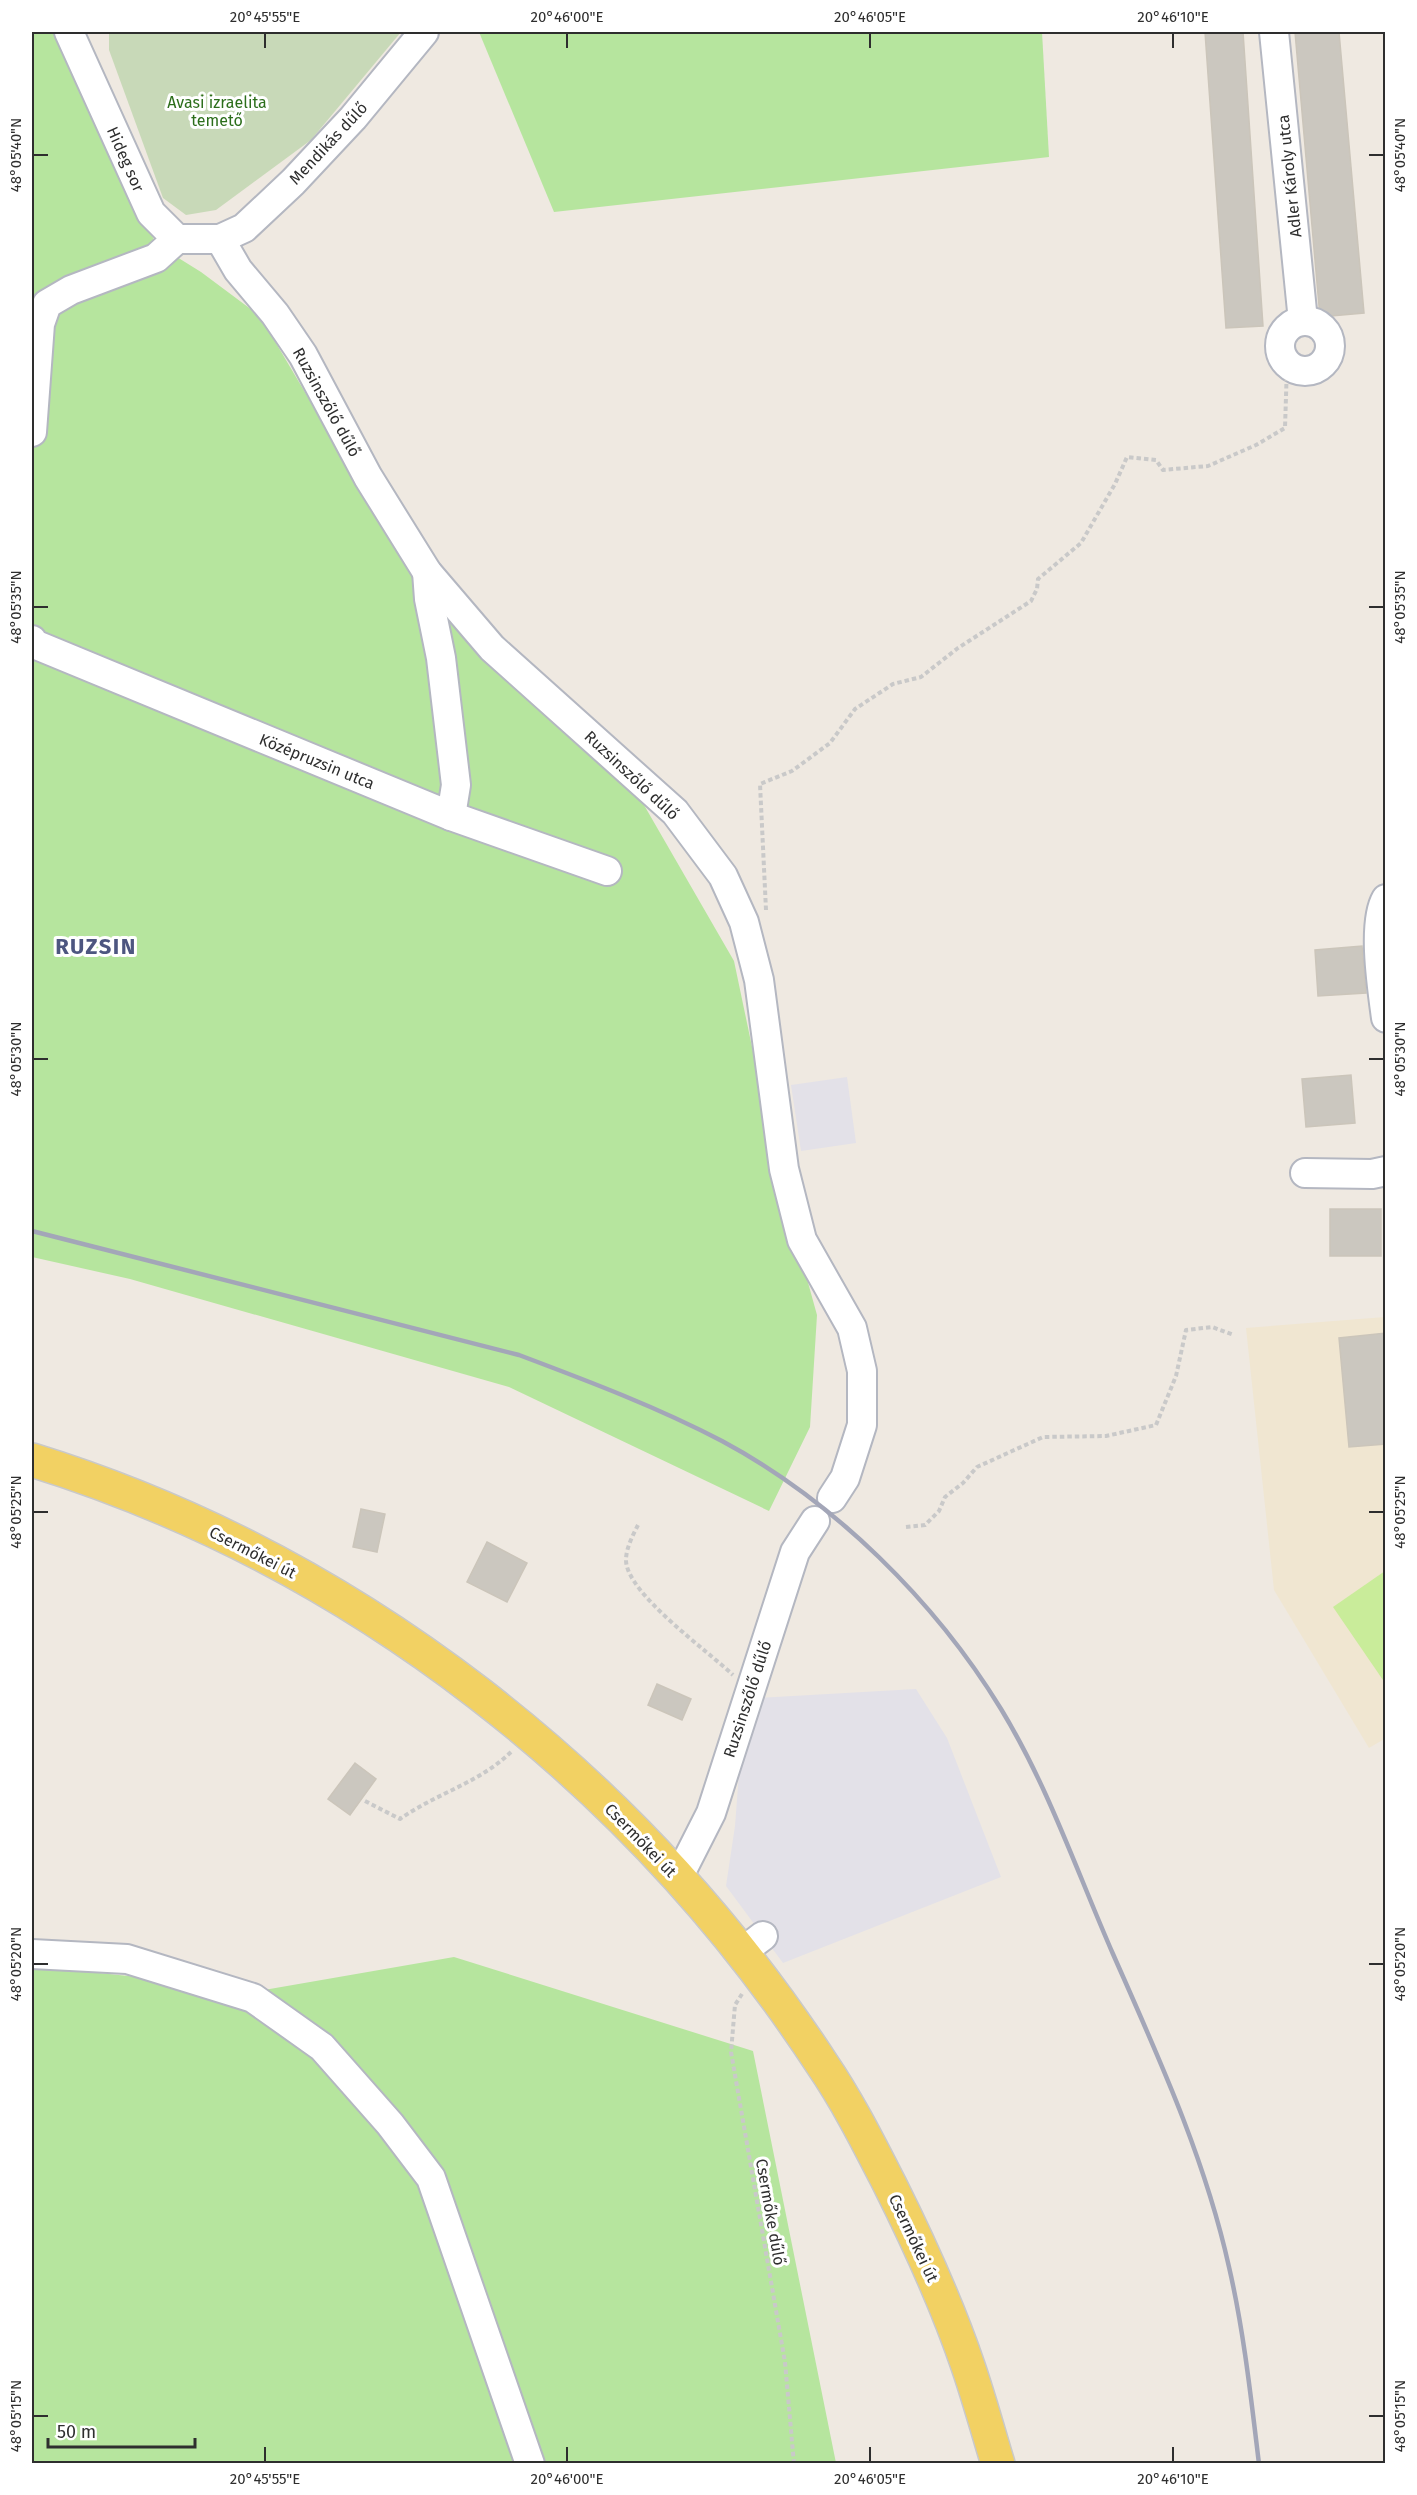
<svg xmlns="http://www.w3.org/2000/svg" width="1417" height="2495" font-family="'Fira Sans',sans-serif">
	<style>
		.industrial { fill: #e3e1e8 }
		.education { fill: #f0e6d1 }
		.green { fill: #b6e59e }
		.cemetery { fill: #c8d9b8 }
		.pitch { fill: #c9ec9a }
		.building { fill: #cbc7bf; stroke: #cbc5ba; stroke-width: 1.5 }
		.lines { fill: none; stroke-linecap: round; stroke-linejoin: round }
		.minor-casing { stroke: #b4b7c1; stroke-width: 32 }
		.major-casing { stroke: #c9c9c9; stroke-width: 36 }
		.path { stroke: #c9c9c9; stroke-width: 4; stroke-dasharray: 4.5 3; stroke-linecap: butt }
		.minor { stroke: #fff; stroke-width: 28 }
		.major { stroke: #f2d163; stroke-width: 33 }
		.rail { stroke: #a3a6b8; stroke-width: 4.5 }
		.ticks { fill: none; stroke: #2e2e2e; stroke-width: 2 }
		.labels { text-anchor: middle; stroke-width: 6; stroke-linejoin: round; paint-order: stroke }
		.park-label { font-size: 16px; fill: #2c6e1b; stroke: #fff }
		.street-label { font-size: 16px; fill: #2e2e2e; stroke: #fff }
		.district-label { font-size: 22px; font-weight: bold; letter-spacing: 1.5px; fill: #4d5680; stroke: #fff }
		.neatline { fill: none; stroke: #2e2e2e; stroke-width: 2 }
		.ticks-label { font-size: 15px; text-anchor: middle; fill: #2e2e2e }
	</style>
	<rect width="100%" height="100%" fill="#efe9e1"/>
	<g class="industrial">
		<path d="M847,1077L856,1143L801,1151L791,1085Z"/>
		<path d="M916,1689L947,1738L1001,1877L783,1963L726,1886L735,1826L740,1760L759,1698Z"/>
	</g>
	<path class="education" d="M1385,1317L1386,1738L1369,1748L1274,1590L1246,1328Z"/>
	<g class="green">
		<path d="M32,32H54L156,244L201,272L260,316L365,494L618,760L734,961L781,1185L817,1315L810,1427L769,1511L509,1387L130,1279L32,1257Z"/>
		<path d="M479,32H1042L1049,157L554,212Z"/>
		<path d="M454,1957L753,2051L836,2463L32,2464V1966L264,1990Z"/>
	</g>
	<path class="cemetery" d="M109,32H401L311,140L216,210L186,215L163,198L109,50Z"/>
	<path class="pitch" d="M1385,1571V1683L1333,1607Z"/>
	<g class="building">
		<path d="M1205,32H1243L1263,326L1226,328Z"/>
		<path d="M1295,32H1339L1364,313L1320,317Z"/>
		<path d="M1362,946L1366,993L1318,996L1315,950Z"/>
		<path d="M1351,1075L1355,1123L1306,1127L1302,1079Z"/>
		<rect x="1330" y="1209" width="51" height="47"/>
		<path d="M1386,1333V1444L1349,1447L1339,1338Z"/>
		<path d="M361,1509L385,1514L377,1552L353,1547Z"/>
		<path d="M487,1542L527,1563L507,1602L467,1582Z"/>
		<path d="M657,1684L691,1699L682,1720L648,1705Z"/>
		<path d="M355,1763L376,1779L350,1815L328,1799Z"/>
	</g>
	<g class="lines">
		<g class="minor-casing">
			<g id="minor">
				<path d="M69,32L151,213L177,239H220L244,228L293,182L353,118L424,32"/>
				<path d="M1274,32L1303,321"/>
				<path d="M220,239L238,270L275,314L303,355L368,477L427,572L492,648L675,812L723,876L744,922L759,980L784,1169L802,1240L852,1328L862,1371V1425L845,1478L832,1498"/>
				<circle cx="1305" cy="346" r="25"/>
				<path d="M32,432L40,324L47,304L71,290L156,258L177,239"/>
				<path d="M427,572L429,599L441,658L456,785L451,816"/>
				<path d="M32,640L34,644L451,816L607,871"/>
				<path d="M1386,899C1372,923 1382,988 1386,1018"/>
				<path d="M1305,1173L1372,1174L1386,1171"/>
				<path d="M678,1878L711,1813L795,1552L815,1521"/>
				<path d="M742,1952L763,1936"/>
				<path d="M32,1954L127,1959L253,1998L322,2047L390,2124L431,2178L530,2464"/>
			</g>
		</g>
		<g class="major-casing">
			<path id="major" d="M32,1460C355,1560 637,1781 822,2064C848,2102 869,2144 890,2185C919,2243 947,2304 968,2366C979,2398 988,2431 998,2464"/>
		</g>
		<g class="path">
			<path d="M766,910L760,784L792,771L830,743L855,709L893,684L921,677L958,648L1031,601L1037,589L1038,579L1081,543L1115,484L1127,457L1156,460L1163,470L1208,466L1256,445L1285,428L1287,365"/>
			<path d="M638,1525C633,1535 626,1548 626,1560C626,1593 708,1651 733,1675"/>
			<path d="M906,1527L925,1525L939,1511L945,1497L963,1483L977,1467L1043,1437L1106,1436L1156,1425L1176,1376L1186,1330L1212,1327L1234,1335"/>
			<path d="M365,1801L400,1819C435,1794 479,1783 511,1752"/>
			<path d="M742,1994L735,2005L731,2052L785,2362L794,2464"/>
		</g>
		<use href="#minor" class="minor"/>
		<use href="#major" class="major"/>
		<path class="rail" d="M32,1231L519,1355C588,1381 657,1407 722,1441C834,1501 935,1601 1001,1709C1048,1786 1077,1872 1113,1954C1158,2056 1205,2158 1229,2267C1244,2332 1251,2398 1259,2464"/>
	</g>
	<path class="ticks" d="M265,33V48M567,33V48M870,33V48M1173,33V48M33,155H48M1369,155H1384M33,607H48M1369,607H1384M33,1059H48M1369,1059H1384M33,1512H48M1369,1512H1384M33,1964H48M1369,1964H1384M33,2416H48M1369,2416H1384M265,2447V2462M567,2447V2462M870,2447V2462M1173,2447V2462"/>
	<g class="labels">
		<g class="park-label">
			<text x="217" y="108">Avasi izraelita<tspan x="217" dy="18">temető</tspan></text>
		</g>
		<g class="street-label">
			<text transform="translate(328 143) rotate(-47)" y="6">Mendikás dűlő</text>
			<text transform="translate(126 159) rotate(66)" y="6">Hideg sor</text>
			<text transform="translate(1289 176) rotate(-96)" y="6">Adler Károly utca</text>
			<text transform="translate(327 402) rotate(61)" y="6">Ruzsinszőlő dűlő</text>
			<text transform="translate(317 761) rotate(22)" y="6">Középruzsin utca</text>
			<text transform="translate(632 775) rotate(43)" y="6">Ruzsinszőlő dűlő</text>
			<text transform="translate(253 1552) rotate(27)" y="6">Csermőkei út</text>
			<text transform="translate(747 1699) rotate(-72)" y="6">Ruzsinszőlő dűlő</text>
			<text transform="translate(641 1840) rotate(46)" y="6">Csermőkei út</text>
			<text transform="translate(771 2212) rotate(80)" y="6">Csermőke dűlő</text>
			<text transform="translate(914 2238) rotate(65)" y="6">Csermőkei út</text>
		</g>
		<g class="district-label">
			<text x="96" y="954">RUZSIN</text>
		</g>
	</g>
	<rect width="1417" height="2495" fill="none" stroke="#ffffff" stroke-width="66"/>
	<path d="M48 2438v9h147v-9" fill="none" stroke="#2e2e2e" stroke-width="3"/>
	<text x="57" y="2438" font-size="18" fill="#2e2e2e" stroke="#ffffff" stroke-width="4.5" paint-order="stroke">50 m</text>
	<rect x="33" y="33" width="1351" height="2429" class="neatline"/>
	<g class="ticks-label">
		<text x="265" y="22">20°45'55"E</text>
		<text x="567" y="22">20°46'00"E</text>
		<text x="870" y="22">20°46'05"E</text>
		<text x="1173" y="22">20°46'10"E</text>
		<text transform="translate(16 155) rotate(-90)" y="5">48°05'40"N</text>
		<text transform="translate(1400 155) rotate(-90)" y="5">48°05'40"N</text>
		<text transform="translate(16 607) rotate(-90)" y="5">48°05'35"N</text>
		<text transform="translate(1400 607) rotate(-90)" y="5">48°05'35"N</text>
		<text transform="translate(16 1059) rotate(-90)" y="5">48°05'30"N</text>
		<text transform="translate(1400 1059) rotate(-90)" y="5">48°05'30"N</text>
		<text transform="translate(16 1512) rotate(-90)" y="5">48°05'25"N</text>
		<text transform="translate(1400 1512) rotate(-90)" y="5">48°05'25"N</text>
		<text transform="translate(16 1964) rotate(-90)" y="5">48°05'20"N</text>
		<text transform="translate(1400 1964) rotate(-90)" y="5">48°05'20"N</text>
		<text transform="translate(16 2416) rotate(-90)" y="5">48°05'15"N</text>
		<text transform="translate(1400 2416) rotate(-90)" y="5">48°05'15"N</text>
		<text x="265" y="2484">20°45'55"E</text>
		<text x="567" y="2484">20°46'00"E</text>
		<text x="870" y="2484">20°46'05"E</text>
		<text x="1173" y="2484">20°46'10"E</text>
	</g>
</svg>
